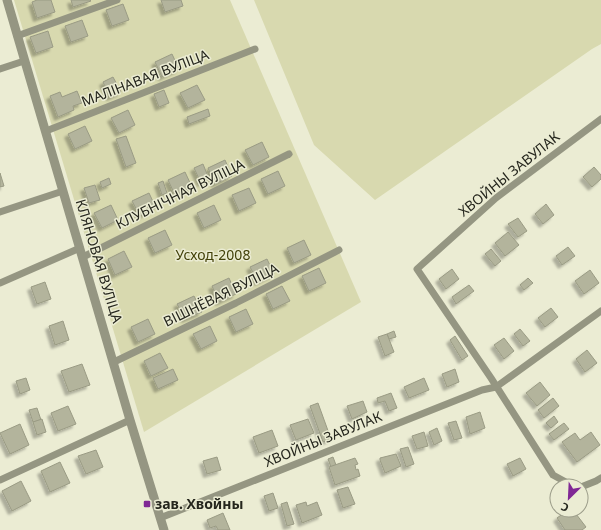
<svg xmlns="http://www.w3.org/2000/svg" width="601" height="530" font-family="'Noto Sans',sans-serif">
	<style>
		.green { fill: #d8d9af }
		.building { fill: #b3b49c; stroke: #9a9b84; filter: url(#shadow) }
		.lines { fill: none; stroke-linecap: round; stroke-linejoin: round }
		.minor { stroke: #959682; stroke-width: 7 }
		.tertiary { stroke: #959682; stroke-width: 9 }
		.poi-dot { fill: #802895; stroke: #ebecd3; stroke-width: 1.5 }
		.labels { text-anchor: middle; stroke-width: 3; stroke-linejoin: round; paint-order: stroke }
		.street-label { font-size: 14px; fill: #25261d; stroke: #ebecd3 }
		.park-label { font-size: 14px; fill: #424109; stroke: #ebecd3 }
		.poi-label { font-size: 14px; font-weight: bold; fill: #25261d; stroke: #ebecd3; text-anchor: start }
	</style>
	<defs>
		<filter id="shadow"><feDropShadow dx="-3.5" dy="3.5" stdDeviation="1" flood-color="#0004"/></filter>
	</defs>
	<rect width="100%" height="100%" fill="#ebecd3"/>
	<g class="green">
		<path d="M14,0H230L361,302L144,432Z"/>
		<path d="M254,0H601V44L592,49L375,200L314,145Z"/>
	</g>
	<g class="building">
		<path d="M37,0H51L55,12L37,18L32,2Z"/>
		<path d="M71,0H90L91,1L73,7Z"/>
		<path d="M161,0H181L183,6L165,12Z"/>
		<path d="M123,4L129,20L112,26L106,10Z"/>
		<path d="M82,20L88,36L71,42L65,26Z"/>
		<path d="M48,31L53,47L36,53L30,37Z"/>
		<path d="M172,54L179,69L162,77L155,62Z"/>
		<path d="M113,77L121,92L110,97L103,82Z"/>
		<path d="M197,85L205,100L188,108L180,93Z"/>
		<path d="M164,90L169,103L159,107L154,94Z"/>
		<path d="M77,91L82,103L73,106L74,110L58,117L50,96L60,92L62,97Z"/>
		<path d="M208,109L210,116L189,124L187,117Z"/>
		<path d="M128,110L135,125L119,133L111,118Z"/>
		<path d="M85,126L92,141L75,149L68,134Z"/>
		<path d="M126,136L136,163L126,167L116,139Z"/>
		<path d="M262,142L269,157L253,165L245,150Z"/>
		<path d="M225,160L232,176L215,184L208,168Z"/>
		<path d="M203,164L209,179L201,183L194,168Z"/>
		<path d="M594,167L601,175V179L592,187L583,177Z"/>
		<path d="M278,171L285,186L268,194L261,179Z"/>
		<path d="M185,172L192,187L175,195L168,180Z"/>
		<path d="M0,173L4,186L0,187Z"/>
		<path d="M109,178L111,184L102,188L100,182Z"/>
		<path d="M163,181L167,193L162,195L158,183Z"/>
		<path d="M95,185L100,200L89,203L84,188Z"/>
		<path d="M249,188L256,203L239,211L232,195Z"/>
		<path d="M149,193L156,208L140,216L132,201Z"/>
		<path d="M546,204L554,215L543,224L535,214Z"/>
		<path d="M111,205L118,220L102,228L94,213Z"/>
		<path d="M214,205L221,220L204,228L197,213Z"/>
		<path d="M518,218L527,231L518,237L508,224Z"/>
		<path d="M165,230L172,245L155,253L148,238Z"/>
		<path d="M508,232L519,245L505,256L495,243Z"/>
		<path d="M304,240L311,255L294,263L287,248Z"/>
		<path d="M568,247L575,256L562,265L556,256Z"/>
		<path d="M491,249L501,261L495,266L485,254Z"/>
		<path d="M124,251L132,267L115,275L108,259Z"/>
		<path d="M267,259L274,274L258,282L250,267Z"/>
		<path d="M319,268L326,283L309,291L302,276Z"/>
		<path d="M452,269L459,279L446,289L439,279Z"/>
		<path d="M590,270L599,283L584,294L575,281Z"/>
		<path d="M229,278L236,294L219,302L212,286Z"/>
		<path d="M528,278L533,283L524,290L520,285Z"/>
		<path d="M45,282L51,299L37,304L31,287Z"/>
		<path d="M469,285L474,291L456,304L452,297Z"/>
		<path d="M282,286L290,301L273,309L266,294Z"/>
		<path d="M194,296L202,312L185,319L177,304Z"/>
		<path d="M551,308L558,317L545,327L538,318Z"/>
		<path d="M246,309L253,324L236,332L229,317Z"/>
		<path d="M148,319L155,334L138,342L131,327Z"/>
		<path d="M63,321L69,340L55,345L49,326Z"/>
		<path d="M210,326L217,341L201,349L193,334Z"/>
		<path d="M520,329L530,341L523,346L514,334Z"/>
		<path d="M394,331L396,337L389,339L387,334Z"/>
		<path d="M387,334L394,352L385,356L378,337Z"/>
		<path d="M455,336L468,356L462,360L450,340Z"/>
		<path d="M504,338L514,351L504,359L494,345Z"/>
		<path d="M587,350L597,363L585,372L576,359Z"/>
		<path d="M160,353L168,368L151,376L144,361Z"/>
		<path d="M82,364L90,385L69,392L61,371Z"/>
		<path d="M173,369L178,380L158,389L153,378Z"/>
		<path d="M455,369L459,382L447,387L442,374Z"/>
		<path d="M26,378L30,390L20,394L16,381Z"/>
		<path d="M424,378L429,390L409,398L404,387Z"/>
		<path d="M540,382L550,395L537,406L526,393Z"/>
		<path d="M391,393L397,408L389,411L385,401L378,403L377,398Z"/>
		<path d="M553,398L559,406L544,418L538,410Z"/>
		<path d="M363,401L367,412L352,419L347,406Z"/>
		<path d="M318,403L331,439L323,442L310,406Z"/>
		<path d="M68,406L76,424L58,431L51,413Z"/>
		<path d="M37,408L41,420L33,422L29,410Z"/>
		<path d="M480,412L485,428L470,434L466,417Z"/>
		<path d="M554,416L558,422L551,428L546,423Z"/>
		<path d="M42,419L46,432L37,435L33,422Z"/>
		<path d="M308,419L314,433L296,440L290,425Z"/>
		<path d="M456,421L462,438L454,440L448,423Z"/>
		<path d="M564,423L569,429L554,440L549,434Z"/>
		<path d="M20,424L29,445L10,454L0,433Z"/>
		<path d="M437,428L442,441L434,445L429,432Z"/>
		<path d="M272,430L278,446L259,453L253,437Z"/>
		<path d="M424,432L428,446L417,449L412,436Z"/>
		<path d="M591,432L600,445L577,462L562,442L575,433L580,440Z"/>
		<path d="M408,447L414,464L406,467L400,449Z"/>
		<path d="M96,450L103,467L86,474L78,456Z"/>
		<path d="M396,454L401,466L385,473L380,460V458Z"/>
		<path d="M217,457L221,470L207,474L203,461Z"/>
		<path d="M333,457L336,465L331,467L328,459Z"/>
		<path d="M355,458L358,464L355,465L356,470L358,469L360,476L335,485L329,467Z"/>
		<path d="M520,458L526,469L513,476L507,464Z"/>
		<path d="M60,462L70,483L50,492L41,471Z"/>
		<path d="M21,481L31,501L12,511L2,491Z"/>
		<path d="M348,487L355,504L343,508L337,490Z"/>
		<path d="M273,493L278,508L269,511L264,496Z"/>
		<path d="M287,502L294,524L287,526L281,504Z"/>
		<path d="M306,502L307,506L317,502L322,515L302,523L296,505Z"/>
		<path d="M568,510H573L586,527L582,530H565L557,518Z"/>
		<path d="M223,513L230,530H218L216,526L210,528L207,520Z"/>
	</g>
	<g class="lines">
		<g class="minor">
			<path d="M17,36L117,0"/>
			<path d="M0,69L24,61"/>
			<path d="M46,131L255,49"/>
			<path d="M0,212L63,191"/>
			<path d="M83,257L289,154"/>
			<path d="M0,283L80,248"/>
			<path d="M114,362L236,303L339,250"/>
			<path d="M0,480L130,420"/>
			<path d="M573,486L553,475L491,378L417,269L496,198L601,119"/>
			<path d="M581,487L596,481L601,478"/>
			<path d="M160,518L482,390L496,387L601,311"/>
		</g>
		<path class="tertiary" d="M7,0L130,420L164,530"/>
	</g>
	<rect class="poi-dot" x="143" y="500" width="8" height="8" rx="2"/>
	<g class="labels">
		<g class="street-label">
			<text transform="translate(145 78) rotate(-21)" y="5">МАЛІНАВАЯ ВУЛІЦА</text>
			<text transform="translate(509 174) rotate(-39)" y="5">ХВОЙНЫ ЗАВУЛАК</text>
			<text transform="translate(180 194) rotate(-26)" y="5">КЛУБНІЧНАЯ ВУЛІЦА</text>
			<text transform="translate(99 261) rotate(73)" y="5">КЛЯНОВАЯ ВУЛІЦА</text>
			<text transform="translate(221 295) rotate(-26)" y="5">ВІШНЁВАЯ ВУЛІЦА</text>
			<text transform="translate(323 439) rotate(-22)" y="5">ХВОЙНЫ ЗАВУЛАК</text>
		</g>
		<g class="park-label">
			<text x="213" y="260">Усход-2008</text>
		</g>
		<g class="poi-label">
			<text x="155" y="509">зав. Хвойны</text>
		</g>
	</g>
	<g transform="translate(569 498) rotate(204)"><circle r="19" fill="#ebecd3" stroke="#9c9d8a"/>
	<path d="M0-3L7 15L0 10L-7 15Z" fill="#802895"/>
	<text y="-6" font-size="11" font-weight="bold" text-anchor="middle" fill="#25261d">С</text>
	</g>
</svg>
